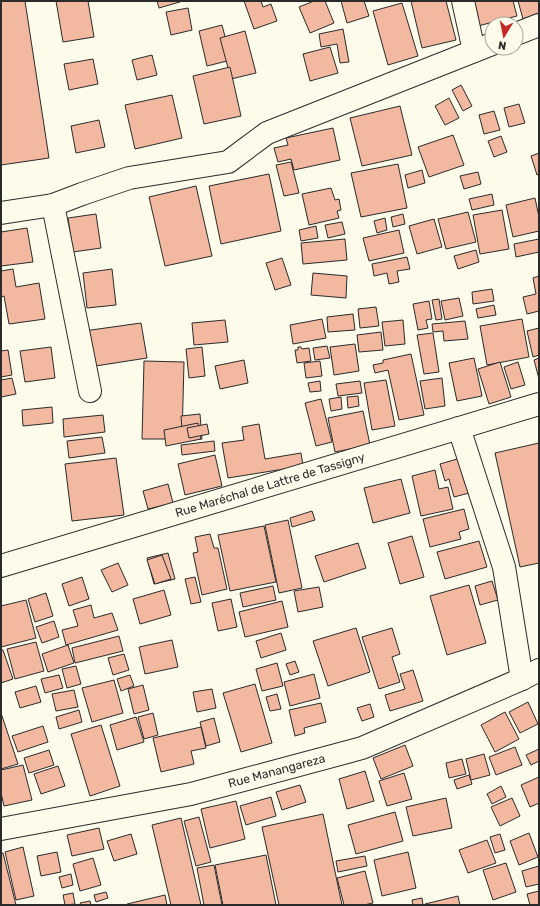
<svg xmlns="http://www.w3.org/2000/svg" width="540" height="906" font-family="Rubik,sans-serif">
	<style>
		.building { fill: #f2b8a0; stroke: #2b2b2b }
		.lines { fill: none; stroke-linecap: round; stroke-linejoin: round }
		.minor-casing { stroke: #2b2b2b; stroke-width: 24 }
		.minor { stroke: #fdfbea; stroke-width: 22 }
		.labels { text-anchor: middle; stroke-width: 3; stroke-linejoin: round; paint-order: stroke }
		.street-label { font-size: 12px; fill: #2b2b2b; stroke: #fdfbea }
	</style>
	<rect width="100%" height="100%" fill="#fdfbea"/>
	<g class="building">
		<path d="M1,1H25L49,158L1,165Z"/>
		<path d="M56,1H88L94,37L63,42Z"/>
		<path d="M157,1H183L159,8Z"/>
		<path d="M244,1H261L263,7L271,4L277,21L254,29Z"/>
		<path d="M314,1H325L334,23L310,33L299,7Z"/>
		<path d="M341,1H364L369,16L347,23Z"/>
		<path d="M411,1H446L456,40L422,48Z"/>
		<path d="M471,1H513L517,16L478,26Z"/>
		<path d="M518,1H539V13L523,19Z"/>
		<path d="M402,3L418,56L388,65L373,11Z"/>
		<path d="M188,8L192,30L171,35L166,12Z"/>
		<path d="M222,25L231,60L207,66L199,31Z"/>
		<path d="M343,29L349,62L340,63L337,44L321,47L319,34Z"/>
		<path d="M245,31L256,73L231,79L220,38Z"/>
		<path d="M330,47L338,73L310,81L303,54Z"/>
		<path d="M152,55L157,75L137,80L132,60Z"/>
		<path d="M93,59L98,84L69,90L64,64Z"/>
		<path d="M230,67L241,116L204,124L193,76Z"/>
		<path d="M461,85L472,106L463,111L452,90Z"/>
		<path d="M172,95L182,138L135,149L125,105Z"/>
		<path d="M449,98L459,118L445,125L435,106Z"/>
		<path d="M519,104L525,123L509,127L504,108Z"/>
		<path d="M400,106L412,155L362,166L350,118Z"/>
		<path d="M494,111L500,130L484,134L479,115Z"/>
		<path d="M99,120L105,147L76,153L71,126Z"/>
		<path d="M333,128L340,160L294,170L291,159L278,162L274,148L288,145L286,138Z"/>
		<path d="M453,135L464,165L429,177L418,147Z"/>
		<path d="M501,136L507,152L494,157L488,141Z"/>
		<path d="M539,153V174L537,175L531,156Z"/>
		<path d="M291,162L299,193L284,196L276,165Z"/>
		<path d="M398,164L407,208L361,217L351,173Z"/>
		<path d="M422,170L425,183L408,188L405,175Z"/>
		<path d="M478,172L481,184L464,189L460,176Z"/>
		<path d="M269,174L281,231L221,244L209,186Z"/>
		<path d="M196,186L212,256L165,266L149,197Z"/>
		<path d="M331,188L335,200L339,199L341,210L337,211L339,218L309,225L302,194Z"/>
		<path d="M492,194L494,205L472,210L469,199Z"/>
		<path d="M535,198L539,217V231L513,237L506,205Z"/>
		<path d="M502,210L509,249L480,254L473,215Z"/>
		<path d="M468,212L476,242L446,249L438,219Z"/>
		<path d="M96,214L101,248L73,252L68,218Z"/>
		<path d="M403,214L405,224L393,227L391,217Z"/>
		<path d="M385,218L387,230L377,233L374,221Z"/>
		<path d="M434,219L442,247L417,254L409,226Z"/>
		<path d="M342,222L345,234L328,238L325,225Z"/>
		<path d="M316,226L318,238L301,241L299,230Z"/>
		<path d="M27,228L33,262L1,266V232Z"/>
		<path d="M399,230L404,253L369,261L363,238Z"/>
		<path d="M345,239L347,260L303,264L301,243Z"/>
		<path d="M539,239V252L516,257L514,244Z"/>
		<path d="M476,250L479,262L458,269L454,256Z"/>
		<path d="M407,257L410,269L397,271L399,282L389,284L387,273L374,276L372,264Z"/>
		<path d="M282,258L291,285L275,290L266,263Z"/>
		<path d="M13,269L16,287L39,283L45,319L9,324L4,296L1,297V271Z"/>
		<path d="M112,269L116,305L87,308L83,273Z"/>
		<path d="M313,273L347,276L346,298L311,295Z"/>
		<path d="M539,276V311L527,314L523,297L536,294L533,278Z"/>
		<path d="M492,289L494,301L473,304L472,292Z"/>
		<path d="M459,298L463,316L445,320L441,301Z"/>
		<path d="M439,299L442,319L436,320L432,300Z"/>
		<path d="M429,301L432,319L426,320L428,328L418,330L413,304Z"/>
		<path d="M494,305L496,315L478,318L476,309Z"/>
		<path d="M376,307L379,326L360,328L358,309Z"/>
		<path d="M353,314L355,330L328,332L327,317Z"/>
		<path d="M322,319L326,338L293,344L290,325Z"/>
		<path d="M522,319L529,357L487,365L480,326Z"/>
		<path d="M225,320L228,342L194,345L192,323Z"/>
		<path d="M403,320L405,344L385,346L382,322Z"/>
		<path d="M465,321L468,339L444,341L443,331L433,332L432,324Z"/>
		<path d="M141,323L147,358L89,367L84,331Z"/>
		<path d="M539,328V355L533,357L527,331Z"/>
		<path d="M381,332L383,350L359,352L357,335Z"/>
		<path d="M433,333L439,372L424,374L417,335Z"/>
		<path d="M355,344L359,371L334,375L330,347Z"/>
		<path d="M327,346L330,358L315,360L313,348Z"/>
		<path d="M51,347L55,378L25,382L20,351Z"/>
		<path d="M202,347L205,376L189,378L186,349Z"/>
		<path d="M298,347H301L302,349L309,348L311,361L297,363L295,350H298Z"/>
		<path d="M8,350L12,375L1,377V351Z"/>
		<path d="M411,354L424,415L399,420L388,370L375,373L373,365L383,363V360Z"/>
		<path d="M474,358L482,396L457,401L449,363Z"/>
		<path d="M539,358V379L534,360Z"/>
		<path d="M244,360L248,383L220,389L215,366Z"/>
		<path d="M144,361L184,362L182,439H142Z"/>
		<path d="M320,361L322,376L306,378L304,363Z"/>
		<path d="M500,362L511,397L489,404L478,369Z"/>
		<path d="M518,362L525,385L511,389L504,367Z"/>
		<path d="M12,378L16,394L1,397V380Z"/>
		<path d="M442,378L445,406L425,409L420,381Z"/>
		<path d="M386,380L395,426L372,430L364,383Z"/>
		<path d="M320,381L321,391L310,392L308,383Z"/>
		<path d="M360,381L362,393L338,396L336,384Z"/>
		<path d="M358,396L359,406L348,408L347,397Z"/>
		<path d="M341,397L342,409L331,411L329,399Z"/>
		<path d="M321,399L332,442L316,446L305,403Z"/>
		<path d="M52,407L53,423L23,426L22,410Z"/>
		<path d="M363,411L370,445L335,452L328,418Z"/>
		<path d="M200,414L202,439L183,441L181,416Z"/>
		<path d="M103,415L105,432L64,437L63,419Z"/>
		<path d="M198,423L201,439L166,446L164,430Z"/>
		<path d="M207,424L209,434L189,438L187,428Z"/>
		<path d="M259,424L265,459L301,453L303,466L228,478L222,443L244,440L242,427Z"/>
		<path d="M102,437L105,453L69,458L67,441Z"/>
		<path d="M214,441L215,451L182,455L181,445Z"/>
		<path d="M539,443V563L520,567L495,453Z"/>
		<path d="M215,455L222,486L185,495L178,464Z"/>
		<path d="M464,457L473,492L454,497L449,479L445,481L440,464Z"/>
		<path d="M116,458L124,515L72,521L65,464Z"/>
		<path d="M435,470L439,489L448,487L453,509L421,516L412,476Z"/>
		<path d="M401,479L410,513L373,523L364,488Z"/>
		<path d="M168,484L173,503L148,509L143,491Z"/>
		<path d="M464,509L469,529L459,532L461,539L430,547L423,519Z"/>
		<path d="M312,511L315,520L292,527L290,518Z"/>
		<path d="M288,520L302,588L279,593L265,525Z"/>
		<path d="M264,526L276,582L230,591L218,535Z"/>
		<path d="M210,534L214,548H218L227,589L202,595L193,553L198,552L195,537Z"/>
		<path d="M412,536L424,577L400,584L388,543Z"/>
		<path d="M479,541L487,567L445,579L437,552Z"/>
		<path d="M358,543L366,568L324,582L315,556Z"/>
		<path d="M168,553L175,579L154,584L147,558Z"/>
		<path d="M162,555L171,579L155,584L147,560Z"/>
		<path d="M118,563L128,585L112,592L101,570Z"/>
		<path d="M82,577L89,599L69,606L62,584Z"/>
		<path d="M195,577L201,602L191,604L185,579Z"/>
		<path d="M492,581L498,600L480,605L475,586Z"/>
		<path d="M469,585L486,643L447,655L430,596Z"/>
		<path d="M273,586L276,600L243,607L240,593Z"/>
		<path d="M319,587L323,607L298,612L294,591Z"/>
		<path d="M164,590L171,615L140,624L133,599Z"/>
		<path d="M46,593L53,616L35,622L28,599Z"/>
		<path d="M231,599L237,627L218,631L212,603Z"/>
		<path d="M26,600L36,638L1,647V606Z"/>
		<path d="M282,601L288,627L245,637L239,612Z"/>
		<path d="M91,605L94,618L112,613L118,630L66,645L62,630L78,626L73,610Z"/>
		<path d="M54,621L59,637L42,643L36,627Z"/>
		<path d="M356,628L370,672L328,686L313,641Z"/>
		<path d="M392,628L400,654L392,657L400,682L379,689L362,637Z"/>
		<path d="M281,633L286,650L261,658L256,641Z"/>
		<path d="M119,636L123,651L75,663L72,648Z"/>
		<path d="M172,640L178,667L145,674L139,647Z"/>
		<path d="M36,642L44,671L15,679L7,649Z"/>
		<path d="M68,645L74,663L48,672L42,654Z"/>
		<path d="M1,650H3L13,679L1,683Z"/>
		<path d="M124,654L129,670L113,675L108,658Z"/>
		<path d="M295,661L299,672L290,675L286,664Z"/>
		<path d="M277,663L283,686L262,691L256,669Z"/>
		<path d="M76,666L81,684L67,688L62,669Z"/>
		<path d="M413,670L423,701L390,711L385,695L405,689L400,674Z"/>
		<path d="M314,674L320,698L290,706L284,682Z"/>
		<path d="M59,675L63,688L45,693L41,679Z"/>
		<path d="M130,675L134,686L121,691L117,679Z"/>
		<path d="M114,680L123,713L92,722L82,688Z"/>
		<path d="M255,684L272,743L241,752L223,693Z"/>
		<path d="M143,685L149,710L134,714L128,689Z"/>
		<path d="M36,686L41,702L20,708L15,692Z"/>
		<path d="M212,689L216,708L197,712L193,692Z"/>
		<path d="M74,690L78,707L56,711L52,694Z"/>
		<path d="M277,694L281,709L270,711L266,697Z"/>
		<path d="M528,702L538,724L520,733L509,712Z"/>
		<path d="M321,703L326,722L304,728L305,733L295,736L289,710Z"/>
		<path d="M370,704L374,717L362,721L357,708Z"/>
		<path d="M79,710L82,722L59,729L56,717Z"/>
		<path d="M505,712L519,739L495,752L481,725Z"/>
		<path d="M1,713L18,764L1,769Z"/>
		<path d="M153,713L158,735L144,739L138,717Z"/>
		<path d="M136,717L144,742L117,750L110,725Z"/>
		<path d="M214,718L220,742L206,746L200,722Z"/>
		<path d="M101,725L120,786L90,796L71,734Z"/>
		<path d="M43,726L48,742L18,752L12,736Z"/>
		<path d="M201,727L206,748L191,751L194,764L161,772L153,738Z"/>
		<path d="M405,745L413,766L381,779L373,758Z"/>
		<path d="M515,747L522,765L496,775L489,757Z"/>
		<path d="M539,749V761L531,765L526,755Z"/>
		<path d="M49,750L54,765L29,773L24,758Z"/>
		<path d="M484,754L490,775L471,780L466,759Z"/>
		<path d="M462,759L466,774L449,778L446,763Z"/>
		<path d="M23,765L32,800L4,806L1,793V770Z"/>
		<path d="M58,766L65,786L41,794L34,774Z"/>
		<path d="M365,771L374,801L347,809L339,779Z"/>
		<path d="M404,773L412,799L387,806L379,781Z"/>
		<path d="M469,775L472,784L457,789L454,780Z"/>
		<path d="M539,777V803L530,807L521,785Z"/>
		<path d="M300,785L306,802L282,810L276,792Z"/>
		<path d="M501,786L506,797L492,804L487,794Z"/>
		<path d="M271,797L276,816L246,825L240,806Z"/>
		<path d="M446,798L452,828L413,836L406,807Z"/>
		<path d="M512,798L520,816L500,826L491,807Z"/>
		<path d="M236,801L245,839L210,848L201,809Z"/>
		<path d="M395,812L403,841L356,854L348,825Z"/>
		<path d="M323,814L342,905H279L262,827Z"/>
		<path d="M199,817L211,862L196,866L184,821Z"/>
		<path d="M181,818L201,905H171L152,825Z"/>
		<path d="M99,828L104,849L72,856L67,835Z"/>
		<path d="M529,833L538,857L519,865L510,841Z"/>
		<path d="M131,834L137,854L114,861L107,841Z"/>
		<path d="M500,834L505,850L495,853L490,837Z"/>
		<path d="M487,840L496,863L468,873L459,850Z"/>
		<path d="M23,847L34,896L16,900L5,852Z"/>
		<path d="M57,852L61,872L41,876L37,856Z"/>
		<path d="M408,852L416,888L382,896L374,860Z"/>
		<path d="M1,853H3L16,905H1Z"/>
		<path d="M266,855L276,905H223L215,865Z"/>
		<path d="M365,856L367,866L338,872L336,861Z"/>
		<path d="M93,858L101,885L80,891L73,864Z"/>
		<path d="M506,863L516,892L493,900L483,870Z"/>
		<path d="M214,865L222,905H204L197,868Z"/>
		<path d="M539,866V884L526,887L522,871Z"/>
		<path d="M365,871L373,903L364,905H344L337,878Z"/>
		<path d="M71,874L73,885L62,888L59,877Z"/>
		<path d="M539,891V905H530L527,894Z"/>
		<path d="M106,892L108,898L96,902L94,895Z"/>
		<path d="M73,893L75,904L65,905L63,895Z"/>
		<path d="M165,895L167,905H127V904Z"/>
		<path d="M458,896L460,905H425V904Z"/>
		<path d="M422,898L423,905H413L412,900Z"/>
		<path d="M90,901L91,905H81L80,903Z"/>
	</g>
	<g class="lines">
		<g class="minor-casing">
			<g id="minor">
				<path d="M463,1L474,51"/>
				<path d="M516,34L539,25"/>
				<path d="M53,205L90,391"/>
				<path d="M1,213L53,205L82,194L129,178L228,162L267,133L492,44"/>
				<path d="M459,428L504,567L522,679"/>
				<path id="s1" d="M1,566L539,404"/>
				<path id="s2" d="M1,829L191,794L362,748L522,679L539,670"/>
			</g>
		</g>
		<use href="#minor" class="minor"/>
	</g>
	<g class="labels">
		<g class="street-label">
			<text dy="4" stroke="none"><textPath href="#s1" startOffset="281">Rue Maréchal de Lattre de Tassigny</textPath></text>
			<text dy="4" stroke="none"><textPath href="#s2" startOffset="282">Rue Manangareza</textPath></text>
		</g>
	</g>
	<rect width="540" height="906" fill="none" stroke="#2b2b2b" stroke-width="4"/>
	<g transform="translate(504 36) rotate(190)"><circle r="19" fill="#fdfbea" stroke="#a9a89e"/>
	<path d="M0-3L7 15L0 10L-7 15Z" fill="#c62828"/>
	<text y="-6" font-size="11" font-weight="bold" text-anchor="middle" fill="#2b2b2b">N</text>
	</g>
</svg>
